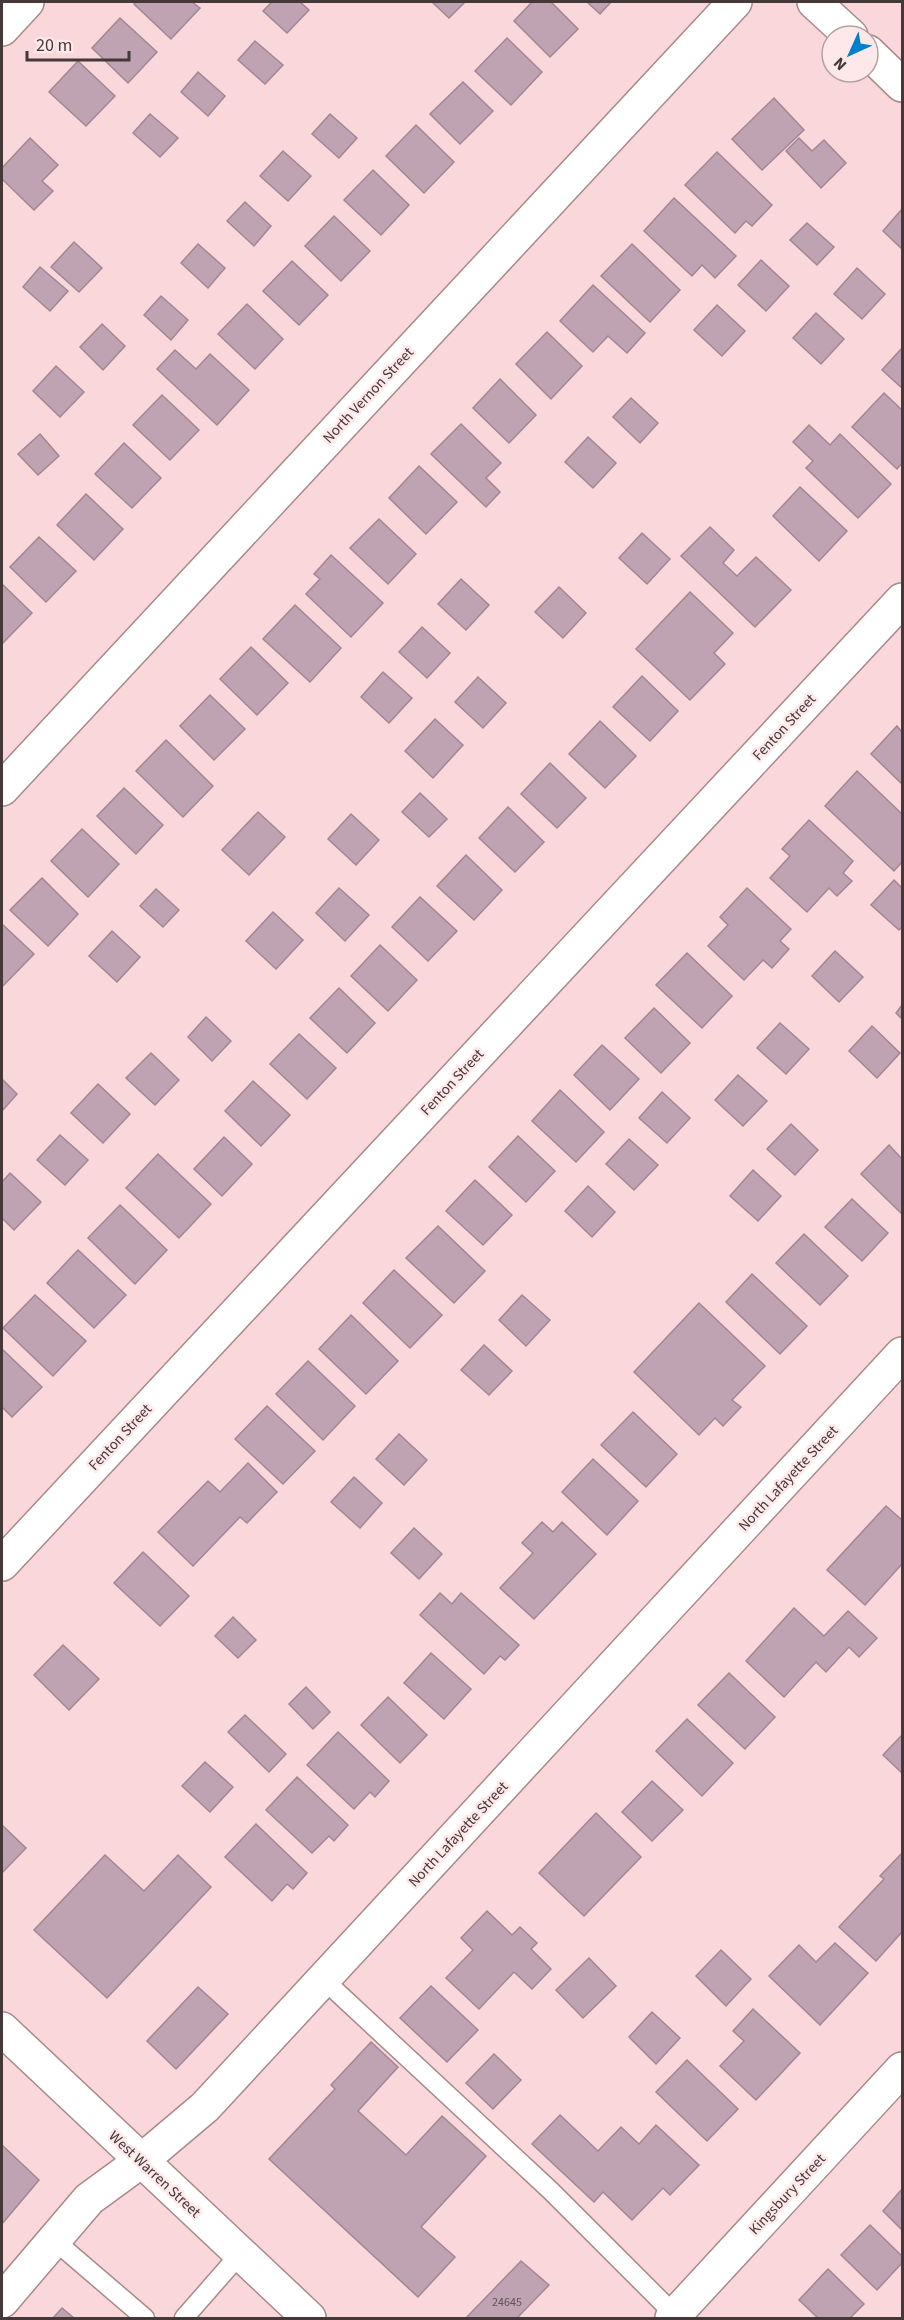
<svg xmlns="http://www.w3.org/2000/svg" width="904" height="2320" font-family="'Source Sans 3',sans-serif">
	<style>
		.building { fill: #c0a3b2; stroke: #a28694; stroke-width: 1.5 }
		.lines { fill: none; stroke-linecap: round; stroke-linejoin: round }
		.lane-casing { stroke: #a9898c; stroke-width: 21 }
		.street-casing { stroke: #a9898c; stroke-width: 36 }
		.secondary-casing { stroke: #a9898c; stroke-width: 36 }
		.lane { stroke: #fff; stroke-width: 18 }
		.street { stroke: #fff; stroke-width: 33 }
		.secondary { stroke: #fff; stroke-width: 33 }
		.labels { text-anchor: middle; stroke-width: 5; stroke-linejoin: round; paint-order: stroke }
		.number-label { font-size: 12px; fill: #645357 }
		.street-label { font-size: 15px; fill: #453839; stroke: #fee8ea }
	</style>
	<rect width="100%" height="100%" fill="#fad7da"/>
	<g class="building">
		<path d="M137,2H192L200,8L171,39L134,4Z"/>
		<path d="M272,2H300L309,10L287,33L263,11Z"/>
		<path d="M432,2H465L449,18Z"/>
		<path d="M532,2H551L578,29L550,57L514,21Z"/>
		<path d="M587,2H611L600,14Z"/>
		<path d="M120,18L157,52L128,83L92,48Z"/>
		<path d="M507,38L542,72L511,105L475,71Z"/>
		<path d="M255,41L283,65L265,84L238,60Z"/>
		<path d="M78,61L115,96L86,126L49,92Z"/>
		<path d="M198,72L225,96L208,116L181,92Z"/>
		<path d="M463,82L493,111L460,144L430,114Z"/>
		<path d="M774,98L804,130L762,170L732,139Z"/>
		<path d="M150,114L178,138L160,157L133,133Z"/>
		<path d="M330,114L357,138L339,158L312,134Z"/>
		<path d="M416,125L454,162L424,193L386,156Z"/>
		<path d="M30,138L58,165L42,181L53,191L34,210L2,179V168Z"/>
		<path d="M799,138L812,151L824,140L846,163L821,188L786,151Z"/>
		<path d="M283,151L311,176L288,201L260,176Z"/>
		<path d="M717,152L772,205L752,226L746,221L735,233L685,185Z"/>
		<path d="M373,170L409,205L381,235L344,200Z"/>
		<path d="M674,198L736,256L715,278L702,265L692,276L644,231Z"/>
		<path d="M245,202L271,226L254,246L227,221Z"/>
		<path d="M902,209V249L883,231Z"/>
		<path d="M334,216L370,251L341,281L305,246Z"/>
		<path d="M807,223L834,247L817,265L790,240Z"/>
		<path d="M74,242L102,268L79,292L51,267Z"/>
		<path d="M198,244L225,268L208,288L181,263Z"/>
		<path d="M632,244L680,290L650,322L601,276Z"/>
		<path d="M761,260L789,286L766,311L738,285Z"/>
		<path d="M292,261L328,295L299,325L263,291Z"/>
		<path d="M40,267L68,291L50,311L23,287Z"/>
		<path d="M857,268L885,294L862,319L834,294Z"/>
		<path d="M593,285L645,333L627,353L608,336L593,352L560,321Z"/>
		<path d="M161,296L188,320L171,340L144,315Z"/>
		<path d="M247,304L283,339L255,369L218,334Z"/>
		<path d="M717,305L745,331L722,356L694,330Z"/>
		<path d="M816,313L844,339L821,364L793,338Z"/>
		<path d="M102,324L125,346L103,370L80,347Z"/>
		<path d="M547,332L582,366L551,399L516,364Z"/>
		<path d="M902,348V388L882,370Z"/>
		<path d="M175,350L196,369L210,354L249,390L217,425L157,369Z"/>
		<path d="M56,366L84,392L60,417L33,391Z"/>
		<path d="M500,379L536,415L509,443L473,408Z"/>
		<path d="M884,393L902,410V463L897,469L852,427Z"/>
		<path d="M162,395L199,430L170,460L133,425Z"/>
		<path d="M631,398L658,423L640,443L613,417Z"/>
		<path d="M461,424L501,463L486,478L500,492L486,507L431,454Z"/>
		<path d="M809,425L830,445L840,434L891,484L858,518L806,468L813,461L793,442Z"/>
		<path d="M40,434L59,456L38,475L18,454Z"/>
		<path d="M588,437L616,463L593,488L565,462Z"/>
		<path d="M124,443L161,478L132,508L95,474Z"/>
		<path d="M419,466L457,502L426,534L389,498Z"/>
		<path d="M800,487L847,531L819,561L773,516Z"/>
		<path d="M86,494L123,529L94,560L57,525Z"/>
		<path d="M379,519L416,554L388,584L350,548Z"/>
		<path d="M710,527L734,550L723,563L737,576L756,557L791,590L755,627L681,556Z"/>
		<path d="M642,533L670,559L647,584L619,558Z"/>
		<path d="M39,537L76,571L46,602L10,567Z"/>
		<path d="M331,555L383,603L351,637L306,594L320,579L314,574Z"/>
		<path d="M461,579L489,605L466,630L438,604Z"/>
		<path d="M2,584L32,613L3,643L2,641Z"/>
		<path d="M559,587L586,613L563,638L535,612Z"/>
		<path d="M690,592L733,633L714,653L725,664L690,700L636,649Z"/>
		<path d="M295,605L341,648L310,682L263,639Z"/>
		<path d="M422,627L450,653L427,678L399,652Z"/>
		<path d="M251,647L288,683L257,715L220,679Z"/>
		<path d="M383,672L412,698L389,723L361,697Z"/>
		<path d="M642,676L678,711L650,741L613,707Z"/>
		<path d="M478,677L506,703L483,728L455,702Z"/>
		<path d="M210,695L245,729L214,760L180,726Z"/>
		<path d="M435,719L463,745L433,778L405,751Z"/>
		<path d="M600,721L636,756L605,788L569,754Z"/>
		<path d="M897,726L902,732V784L871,754Z"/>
		<path d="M166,740L213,786L183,817L136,771Z"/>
		<path d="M550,763L586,798L557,828L521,794Z"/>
		<path d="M857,771L902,814V862L894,871L825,806Z"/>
		<path d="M124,788L163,825L136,854L97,816Z"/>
		<path d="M420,793L447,819L429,837L402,812Z"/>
		<path d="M508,807L544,842L515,872L479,838Z"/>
		<path d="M258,812L285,837L249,875L222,850Z"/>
		<path d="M351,814L379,840L356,865L328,839Z"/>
		<path d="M809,820L853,861L843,873L852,881L837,896L829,888L807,912L770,878L790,856L782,849Z"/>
		<path d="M82,829L119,864L88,897L51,861Z"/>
		<path d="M466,855L502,890L474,920L437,886Z"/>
		<path d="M42,878L78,914L48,946L10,910Z"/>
		<path d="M894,880L902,888V927L899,930L871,905Z"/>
		<path d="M339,888L369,915L345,941L316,913Z"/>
		<path d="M747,888L791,929L780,941L789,949L772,968L763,960L744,980L708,946L728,925L720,917Z"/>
		<path d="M156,889L179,910L163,927L140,906Z"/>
		<path d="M420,897L457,931L428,961L392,927Z"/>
		<path d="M273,912L303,940L276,969L246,941Z"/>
		<path d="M2,924L34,954L2,987Z"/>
		<path d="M112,931L140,957L117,982L89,956Z"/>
		<path d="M380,945L417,980L388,1011L351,976Z"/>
		<path d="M835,951L863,977L839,1002L812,976Z"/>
		<path d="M687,953L732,996L702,1028L656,985Z"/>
		<path d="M339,988L375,1023L347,1053L310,1018Z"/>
		<path d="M902,1005V1019L896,1013Z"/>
		<path d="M654,1008L690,1043L661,1073L625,1038Z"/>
		<path d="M206,1017L231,1041L212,1061L188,1037Z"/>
		<path d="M780,1023L809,1049L786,1074L757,1048Z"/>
		<path d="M872,1026L900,1053L877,1078L849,1051Z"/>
		<path d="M299,1034L336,1068L307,1099L270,1064Z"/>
		<path d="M602,1045L639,1079L610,1110L574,1075Z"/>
		<path d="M151,1053L179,1080L155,1105L126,1078Z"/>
		<path d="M738,1075L767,1101L743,1126L715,1100Z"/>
		<path d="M2,1079L17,1094L2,1111Z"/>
		<path d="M253,1081L290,1115L261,1146L225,1111Z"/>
		<path d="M98,1084L130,1114L103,1143L71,1113Z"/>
		<path d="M560,1090L604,1132L576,1162L532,1121Z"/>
		<path d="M662,1092L690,1118L667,1143L639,1118Z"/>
		<path d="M791,1124L818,1150L795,1175L767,1149Z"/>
		<path d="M60,1135L88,1160L65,1185L37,1160Z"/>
		<path d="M518,1136L555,1171L526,1202L489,1167Z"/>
		<path d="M224,1137L252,1164L222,1196L194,1169Z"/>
		<path d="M629,1139L658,1165L634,1190L606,1164Z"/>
		<path d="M889,1145L902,1159V1214L861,1174Z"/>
		<path d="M158,1154L211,1204L179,1238L126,1188Z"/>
		<path d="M753,1170L781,1196L758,1221L730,1196Z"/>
		<path d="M10,1173L41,1202L14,1230L2,1218V1182Z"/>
		<path d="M475,1180L512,1215L483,1245L446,1211Z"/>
		<path d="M588,1186L615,1212L592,1237L565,1211Z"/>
		<path d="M852,1199L888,1233L862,1261L825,1227Z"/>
		<path d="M120,1205L167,1250L135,1284L88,1238Z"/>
		<path d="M438,1226L485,1271L454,1303L406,1258Z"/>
		<path d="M804,1234L848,1276L820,1305L776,1263Z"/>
		<path d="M78,1250L126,1295L94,1328L47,1283Z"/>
		<path d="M394,1270L442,1315L410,1348L363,1303Z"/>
		<path d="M752,1274L807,1326L780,1354L726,1302Z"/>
		<path d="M35,1295L86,1341L53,1376L3,1328Z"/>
		<path d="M522,1295L550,1320L526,1346L499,1320Z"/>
		<path d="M699,1303L765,1366L732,1400L741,1407L723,1426L715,1418L699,1435L634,1372Z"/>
		<path d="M351,1315L398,1361L366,1394L319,1349Z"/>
		<path d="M484,1345L512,1371L489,1395L461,1370Z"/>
		<path d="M2,1349L42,1387L12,1417L2,1407Z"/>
		<path d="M308,1361L355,1406L323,1440L276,1394Z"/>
		<path d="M267,1406L315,1451L283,1484L235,1439Z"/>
		<path d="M633,1412L677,1454L646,1487L601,1445Z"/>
		<path d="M399,1434L427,1460L404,1485L376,1459Z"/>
		<path d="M593,1459L638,1501L607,1535L562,1492Z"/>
		<path d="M248,1463L277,1492L247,1523L240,1517L193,1566L158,1532L208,1481L220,1492Z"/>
		<path d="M354,1477L382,1503L360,1528L331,1502Z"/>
		<path d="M886,1506L902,1520V1564L865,1605L827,1570Z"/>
		<path d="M542,1522L553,1532L562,1522L596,1554L534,1619L500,1588L533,1553L522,1543Z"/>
		<path d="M414,1528L442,1554L419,1579L391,1553Z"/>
		<path d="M143,1552L189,1596L160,1626L114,1583Z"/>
		<path d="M440,1593L452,1604L461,1593L519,1645L505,1660L500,1656L484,1674L420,1615Z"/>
		<path d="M794,1608L824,1636L848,1611L877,1638L859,1657L849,1647L826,1672L816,1662L784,1697L746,1661Z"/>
		<path d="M233,1617L256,1640L238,1658L215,1636Z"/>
		<path d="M63,1645L99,1679L69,1710L34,1675Z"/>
		<path d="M431,1653L471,1689L444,1719L404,1683Z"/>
		<path d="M729,1673L775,1717L745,1749L698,1705Z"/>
		<path d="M306,1687L330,1712L313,1729L289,1704Z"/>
		<path d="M388,1697L427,1735L400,1763L361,1725Z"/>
		<path d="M245,1715L286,1754L269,1772L228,1732Z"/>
		<path d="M687,1719L733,1763L702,1796L656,1751Z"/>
		<path d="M338,1732L389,1781L375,1797L370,1792L354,1809L307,1765Z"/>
		<path d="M901,1736L902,1737V1773L883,1755Z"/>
		<path d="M205,1762L233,1787L210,1812L182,1786Z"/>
		<path d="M297,1777L348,1825L334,1841L329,1836L312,1853L266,1810Z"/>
		<path d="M652,1781L683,1810L652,1841L622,1812Z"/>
		<path d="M596,1813L641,1857L584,1916L539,1873Z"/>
		<path d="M256,1824L307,1873L293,1889L287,1884L272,1901L225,1857Z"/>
		<path d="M2,1825L26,1848L2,1873Z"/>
		<path d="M902,1853V1932L876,1961L839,1927L884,1879L880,1876Z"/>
		<path d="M105,1855L144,1891L178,1855L211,1887L107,1998L34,1930Z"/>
		<path d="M487,1911L512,1935L520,1927L537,1943L531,1949L551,1969L532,1989L514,1972L479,2009L446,1978L473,1950L461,1938Z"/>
		<path d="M835,1943L868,1973L820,2025L769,1976L799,1945L816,1962Z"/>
		<path d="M721,1950L751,1979L726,2006L696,1976Z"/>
		<path d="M589,1958L616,1986L583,2018L556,1990Z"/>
		<path d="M431,1986L478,2030L447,2062L400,2018Z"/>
		<path d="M198,1987L228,2014L176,2069L147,2041Z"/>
		<path d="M753,2009L800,2053L756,2100L720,2066L744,2041L733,2031Z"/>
		<path d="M652,2012L680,2038L656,2064L629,2037Z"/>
		<path d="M371,2042L398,2067L358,2111L406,2155L442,2116L486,2156L421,2227L455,2257L418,2297L269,2159L335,2089L331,2085Z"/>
		<path d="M494,2054L521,2080L493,2109L466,2083Z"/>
		<path d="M687,2060L738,2109L707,2141L656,2092Z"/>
		<path d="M560,2115L598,2151L621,2127L639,2144L656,2125L699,2165L670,2195L663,2188L632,2220L603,2192L594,2202L532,2144Z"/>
		<path d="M2,2145L39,2180L2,2224Z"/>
		<path d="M902,2189V2230L883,2211Z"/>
		<path d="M870,2225L902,2256V2263L877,2290L841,2255Z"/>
		<path d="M521,2261L549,2285L517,2318H466Z"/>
		<path d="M828,2269L864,2304L850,2318H818L799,2300Z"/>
		<path d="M62,2308L74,2318H53Z"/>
	</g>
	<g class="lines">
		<g class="lane-casing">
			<g id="lane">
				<path d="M323,1979L551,2191L675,2315"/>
				<path d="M54,2240L145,2318"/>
				<path d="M184,2318L240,2254"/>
			</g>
		</g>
		<g class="street-casing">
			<g id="street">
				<path d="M814,2L851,36"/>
				<path d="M2,29L27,2"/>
				<path d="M868,52L902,85"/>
				<path d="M2,789L735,2"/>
				<path d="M2,1564L902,600"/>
				<path d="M2,2301L89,2199L141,2161L205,2107L902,1354"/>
				<path d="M672,2318L902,2069"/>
			</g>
		</g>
		<g class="secondary-casing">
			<path id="secondary" d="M2,2029L309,2318"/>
		</g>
		<use href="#lane" class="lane"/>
		<use href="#street" class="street"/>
		<use href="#secondary" class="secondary"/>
	</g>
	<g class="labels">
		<g class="number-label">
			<text x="507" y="2306">24645</text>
		</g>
		<g class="street-label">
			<text transform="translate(368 395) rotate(-47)" y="5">North Vernon Street</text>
			<text transform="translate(784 727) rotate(-47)" y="5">Fenton Street</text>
			<text transform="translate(452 1082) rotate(-47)" y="5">Fenton Street</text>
			<text transform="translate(120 1437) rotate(-47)" y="5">Fenton Street</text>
			<text transform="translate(788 1478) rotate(-47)" y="5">North Lafayette Street</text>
			<text transform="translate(458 1834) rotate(-47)" y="5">North Lafayette Street</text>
			<text transform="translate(155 2174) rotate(43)" y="5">West Warren Street</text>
			<text transform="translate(787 2194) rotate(-47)" y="5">Kingsbury Street</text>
		</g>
	</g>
	<rect width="904" height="2320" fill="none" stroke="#453839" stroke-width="6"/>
	<g transform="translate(850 54) rotate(225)"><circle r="28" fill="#fee8ea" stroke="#b4a2a3" stroke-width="1.5"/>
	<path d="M0-4.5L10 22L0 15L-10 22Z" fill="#0081c9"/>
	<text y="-9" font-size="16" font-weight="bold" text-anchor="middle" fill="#453839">N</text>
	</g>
	<path d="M27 51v9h102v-9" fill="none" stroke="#453839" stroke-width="3"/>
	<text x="36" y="51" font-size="18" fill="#453839" stroke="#fee8ea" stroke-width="4.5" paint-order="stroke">20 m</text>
</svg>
